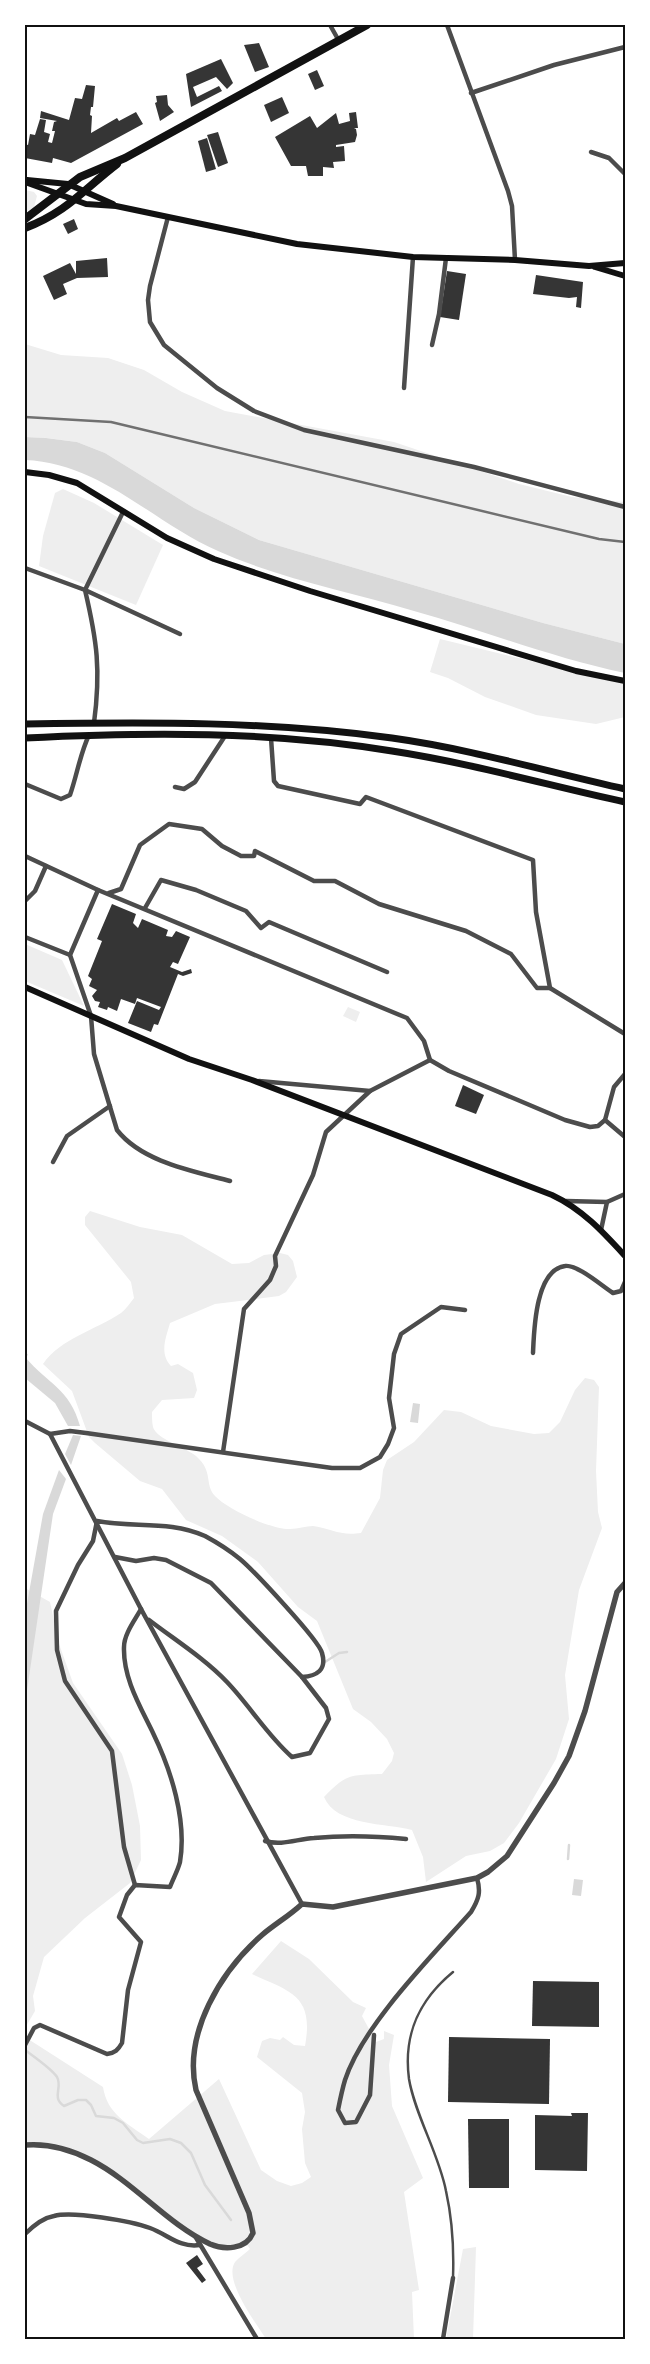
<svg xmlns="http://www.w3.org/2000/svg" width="650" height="2364" font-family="Lato,sans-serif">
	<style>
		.green { fill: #eee }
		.water { fill: #d9d9d9 }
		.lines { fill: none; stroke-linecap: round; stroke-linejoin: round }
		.stream { stroke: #d9d9d9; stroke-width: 2.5 }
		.building { fill: #353535 }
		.service { stroke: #4c4c4c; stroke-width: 2.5 }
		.minor { stroke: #4c4c4c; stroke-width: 4.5 }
		.tertiary { stroke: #4c4c4c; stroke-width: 5.5 }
		.secondary { stroke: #111; stroke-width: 6 }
		.primary { stroke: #111; stroke-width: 7 }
		.trunk { stroke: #111; stroke-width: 8 }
		.rail { stroke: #707070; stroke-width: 2.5 }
		.neatline { fill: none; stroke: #111; stroke-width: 2 }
	</style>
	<rect width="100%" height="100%" fill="#fff"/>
	<g class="green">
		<path d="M25,190L34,192L37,196L34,207L25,213Z"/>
		<path d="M25,344L61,355L108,358L144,370L182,392L225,411L394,442L519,484L572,497L625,502V644L543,623L259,540L194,508L105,453L77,442L47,438L25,437Z"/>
		<path d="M63,489L94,503L163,545L136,605L39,566L43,536L55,493Z"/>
		<path d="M440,639L625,684V717L596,724L536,715L485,697L448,678L430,672Z"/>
		<path d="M25,944L62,960L84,1006L25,981Z"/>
		<path d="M348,1007L360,1012L356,1022L343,1016Z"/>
		<path d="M90,1211L140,1227L182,1235L232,1264L249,1263L264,1255L280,1253L288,1255L293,1261L297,1277L286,1292L279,1296L215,1304L170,1323C166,1338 159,1353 171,1366L178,1364L193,1373L197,1390L194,1398L162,1400L152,1412C152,1417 152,1423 153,1427C156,1439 187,1448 196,1456C214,1472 204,1484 215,1496C227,1509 272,1530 290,1529C298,1529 306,1526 313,1526C333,1529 339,1536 361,1533L380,1498L383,1470L387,1460L414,1442L444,1410L461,1412L491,1426L534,1434L549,1433L560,1422L575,1390L585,1378L594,1380L599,1387L596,1471L598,1512L602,1528L579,1590L565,1675L569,1719L556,1759L519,1823L504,1843L490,1851L466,1856L426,1882L423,1857L412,1830C386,1823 336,1826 324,1797C346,1774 350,1775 382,1774L392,1761L394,1753L387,1739L371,1722L353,1709L317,1621L298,1607L258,1562L222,1536L186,1520L162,1489L140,1481L95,1443L89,1437L72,1391L43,1364C61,1338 96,1330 121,1313C126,1309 130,1303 134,1298L131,1282L85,1225V1217Z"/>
		<path d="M25,1588L50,1602L59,1644L73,1683L122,1754L132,1785L140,1826L141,1860L130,1883L85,1918L44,1957L33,1996L35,2011L25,2028Z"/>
		<path d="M281,1941L309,1959L353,2002L366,2008L362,2016L369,2029V2034L376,2042L384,2039V2031L394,2035L389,2065L392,2106L423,2178L404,2192L419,2290L412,2292L414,2339H266C256,2323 223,2280 235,2262C239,2257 246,2253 250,2249L245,2242L240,2245L219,2246L194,2235L117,2176L67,2150L25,2145V2037L103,2087C107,2114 128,2124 149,2139L219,2079L261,2170L277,2181L291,2186L302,2183L311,2177L305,2163L302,2129L305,2112L302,2093L257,2057L262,2041L270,2038L280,2040L283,2037L294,2045L305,2046C314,1996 292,1992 252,1974Z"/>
		<path d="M476,2247L473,2339H446L463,2249Z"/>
	</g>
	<g class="water">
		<path d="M25,437L46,438L77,442L105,453L194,508L259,540L543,623L625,644V673C553,658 485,631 414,611C349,591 280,579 218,551C152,522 101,463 25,460Z"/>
		<path d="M25,1351L28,1355L25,1357C48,1384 70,1389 80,1426H68L55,1403L25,1378Z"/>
		<path d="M413,1403L420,1404L418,1423L410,1422Z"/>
		<path d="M73,1435L81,1436L71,1465L65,1454Z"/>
		<path d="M59,1470L66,1479L53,1514L25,1704V1615L43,1514Z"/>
		<path d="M574,1879L583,1880L581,1896L572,1895Z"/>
	</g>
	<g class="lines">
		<g class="stream">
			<path d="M325,1662L339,1653L347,1652"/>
			<path d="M568,1859L569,1845"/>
			<path d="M25,2050C33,2056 52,2069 57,2077C63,2088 51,2097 64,2106L78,2100H86L91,2105L96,2116L114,2118L123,2123L137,2140L143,2143L170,2139L181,2143L191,2153L205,2185L231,2220"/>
		</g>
	</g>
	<g class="building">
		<path d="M259,43L269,67L255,72L244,45Z"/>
		<path d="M221,59L233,83L227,89L216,77L193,87L197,97L219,86L222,91L191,107L186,74Z"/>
		<path d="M317,70L324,86L315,90L308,74Z"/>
		<path d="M86,85L95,86L93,107H91L90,115L92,116L91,133L117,118L119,121L136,112L143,124L71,163L53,158L52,163L25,158V144L28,145L30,134L35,135L40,119L46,120L44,132L50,134L48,142L52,143L55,131H52L54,122L57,121L40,118L41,111L69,120L75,98L82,99Z"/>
		<path d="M167,95L168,105L174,112L160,121L155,103L157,102L156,96Z"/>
		<path d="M282,97L289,113L271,122L264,105Z"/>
		<path d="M356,112L358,128H354L356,129L357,135L355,142L336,145V147L344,146L345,161L333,162L334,168L323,167V176H308L306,166H291L275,137L310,116L317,128L336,113L339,124L350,121L349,113Z"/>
		<path d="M218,132L228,163L218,167L207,135Z"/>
		<path d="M207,138L216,169L206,172L198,141Z"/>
		<path d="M74,219L78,229L68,234L63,224Z"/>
		<path d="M107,258L108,277L77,278L63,284L67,294L54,300L43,276L70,263L76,274V261Z"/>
		<path d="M447,271L466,274L459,320L440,317Z"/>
		<path d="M536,275L583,282L581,308L576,307L577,297L569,298L533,294Z"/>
		<path d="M112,904L136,914L133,923L138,928L142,919L168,930L166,936L172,937L176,931L190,937L178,964L173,962L170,967L182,972L191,969L192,973L183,976L178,974L158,1025L154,1024L151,1032L128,1023L137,1001L159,1010L161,1007L137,998L135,1004L121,999L117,1011L108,1007L107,1010L98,1007L100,1002L95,1001L92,996L97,990L89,986L92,979L88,976L102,941L97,939Z"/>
		<path d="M463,1085L484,1095L476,1114L455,1106Z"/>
		<path d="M533,1981L599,1982V2027L532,2026Z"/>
		<path d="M449,2037L550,2039L549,2104L448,2102Z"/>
		<path d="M571,2113H588L587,2171L535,2170V2115L572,2116Z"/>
		<path d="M468,2119H509V2188H469Z"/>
		<path d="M197,2255L203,2264L197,2268L206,2280L202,2283L186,2263Z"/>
	</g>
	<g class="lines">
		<path class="service" d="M453,1972C419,2000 403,2034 409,2079C415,2115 439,2154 446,2191C452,2218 454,2250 453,2278"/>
		<g class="minor">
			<path d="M330,25L339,41"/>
			<path d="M447,25L508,191L512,206L515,260"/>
			<path d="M471,93L554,65L625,47"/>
			<path d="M591,152L609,158L625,174"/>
			<path d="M168,217L150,286L148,300L150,322L164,345L217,388L254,411L304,430L474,467L625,507"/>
			<path d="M432,345L439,314L446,258"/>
			<path d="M404,388L413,257"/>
			<path d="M123,512L85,590L180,634"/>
			<path d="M25,568L85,590C97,641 101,670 94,723"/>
			<path d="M271,738L274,781L278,786L360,804L366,797L533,860L536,912L550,988"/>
			<path d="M25,784L61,799L70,795C77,775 80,754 89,735"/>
			<path d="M175,787L184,789L195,782L225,736"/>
			<path d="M25,856L98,890L407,1018L424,1041L430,1060L370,1091L326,1132L313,1175L275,1256L276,1266L270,1280L244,1309L223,1452"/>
			<path d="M98,890L70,955L91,1016L94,1054L117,1130C142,1162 193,1171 230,1181"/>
			<path d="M109,893L121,889L140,845L169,824L202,829L222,846L241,856H254L255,851L314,881H335L379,904L466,931L511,954L537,988H550L625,1034"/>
			<path d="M25,901L35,891L46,866"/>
			<path d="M145,908L161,880L196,890L246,911L261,928L269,922L387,972"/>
			<path d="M25,937L70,955"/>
			<path d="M430,1060L449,1071L565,1120L590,1127L598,1126L605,1120"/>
			<path d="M625,1074L614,1087L605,1120L625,1137"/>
			<path d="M259,1081L370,1091"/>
			<path d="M53,1162L67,1136L110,1106"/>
			<path d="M566,1201L607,1202L625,1194"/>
			<path d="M601,1230L607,1202"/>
			<path d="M533,1353C534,1332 535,1270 565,1266C577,1264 602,1286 613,1293L621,1291L625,1282"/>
			<path d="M25,1421L50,1434L141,1609L302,1904"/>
			<path d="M50,1434L70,1431L86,1433L332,1468H360L380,1457L388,1444L394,1428L389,1398L394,1354L401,1334L441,1307L465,1310"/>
			<path d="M115,1557L136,1561L154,1558L166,1560L211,1583L302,1677L326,1708L329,1719L310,1753L292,1757C267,1735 250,1706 227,1682C204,1658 175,1640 149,1620"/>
			<path d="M265,1841C282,1846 297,1839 314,1838C345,1835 376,1836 406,1839"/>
			<path d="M135,1885L124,1847L112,1751L65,1681L57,1650L56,1611L78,1565L93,1541L97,1521C133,1528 170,1520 205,1536C218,1543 229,1550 240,1559C253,1570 319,1640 322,1653C327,1670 317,1676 302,1677"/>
			<path d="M374,2035L370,2095L356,2122L345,2123L338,2110C340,2100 342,2090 345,2080C363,2025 432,1956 471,1912C479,1899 481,1892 477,1878"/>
			<path d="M25,2045L34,2028L40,2025L107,2054C115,2053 118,2050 122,2043L128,1990L141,1942L119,1917L127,1895L135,1885L170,1887C173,1879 178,1870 180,1862C187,1820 171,1770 153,1733C140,1706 123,1678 124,1647C124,1634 135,1620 141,1609"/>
			<path d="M25,2234C33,2226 42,2218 54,2216C73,2211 131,2221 150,2228C169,2235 179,2248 200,2245"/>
			<path d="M195,2236L257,2339"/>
			<path d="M443,2339L453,2278"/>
		</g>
		<path class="tertiary" d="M25,2145C49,2143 70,2149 91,2160C134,2182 167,2224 210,2244C224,2250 246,2250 253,2233L249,2213L196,2090C183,2033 221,1971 262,1935C275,1924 289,1916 302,1904L333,1907L477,1878L488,1872L507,1856L554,1783L569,1756L585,1711L617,1592L625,1583"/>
		<g class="secondary">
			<path d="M27,180L68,184L113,204"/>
			<path d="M25,182L86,204L116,206L297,244L413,257L515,260L589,266L625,263"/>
			<path d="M595,267L625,276"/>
			<path d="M25,472L49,475L77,483L167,538L214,559L310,591L576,671L625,681"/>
			<path d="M25,987L189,1059L252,1080L552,1195C582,1209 603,1232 625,1256"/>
		</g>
		<g class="primary">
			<path d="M25,724C148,722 270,721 392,738C471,749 548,772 625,789"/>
			<path d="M25,738C147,732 271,731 392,751C470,763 547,785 625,802"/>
		</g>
		<g class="trunk">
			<path d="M25,219L80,177L125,158L367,25"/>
			<path d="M25,228C67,212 83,190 117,164"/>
		</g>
		<path class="rail" d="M25,417L111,422L599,539L625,542"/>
	</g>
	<rect width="650" height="2364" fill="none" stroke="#ffffff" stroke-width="52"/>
	<rect x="26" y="26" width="598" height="2312" class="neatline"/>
</svg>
